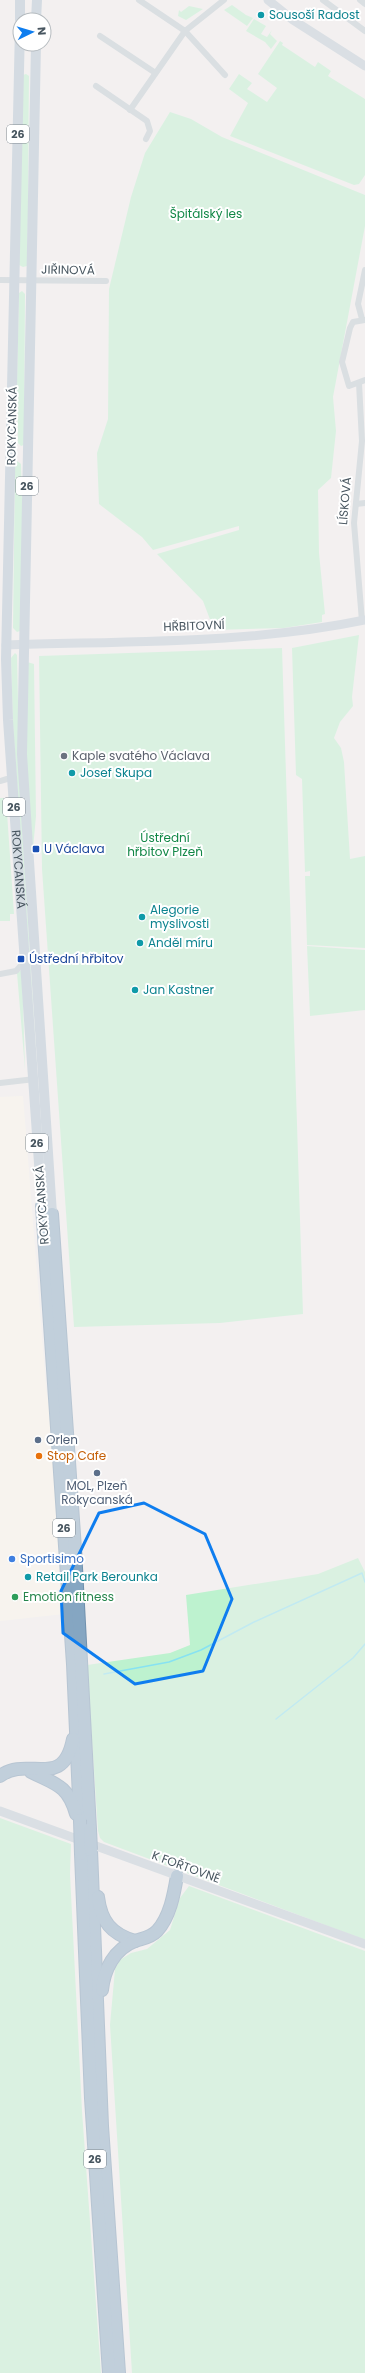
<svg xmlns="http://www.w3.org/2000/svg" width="365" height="2373" font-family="Poppins,sans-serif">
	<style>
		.commercial { fill: #fdf7ea }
		.green { fill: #bdf2cf }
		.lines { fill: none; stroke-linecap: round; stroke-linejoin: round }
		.stream { stroke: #87e2f2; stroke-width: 1.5 }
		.highway-casing { stroke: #7091ae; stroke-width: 14 }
		.street { stroke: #bdc9d0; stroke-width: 6 }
		.secondary { stroke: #bdcad5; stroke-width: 9 }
		.primary { stroke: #afc2d1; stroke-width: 10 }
		.highway { stroke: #85a6c2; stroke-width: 12 }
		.highway-bridge-casing { stroke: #7091ae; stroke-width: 14; stroke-linecap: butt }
		.highway-bridge { stroke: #85a6c2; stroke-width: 12 }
		.marked { fill: none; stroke: #0e7def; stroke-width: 3; stroke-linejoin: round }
		.culture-dot { fill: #0f9aa8; stroke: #fff; stroke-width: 1.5 }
		.worship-dot { fill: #6b7280; stroke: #fff; stroke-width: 1.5 }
		.transit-dot { fill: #1a4fb4; stroke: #fff; stroke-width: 1.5 }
		.service-dot { fill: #5c6f8a; stroke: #fff; stroke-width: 1.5 }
		.food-dot { fill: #e8710a; stroke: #fff; stroke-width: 1.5 }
		.shop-dot { fill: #3f7fe0; stroke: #fff; stroke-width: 1.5 }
		.leisure-dot { fill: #2e9e5b; stroke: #fff; stroke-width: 1.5 }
		.labels { text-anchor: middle; stroke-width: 4; stroke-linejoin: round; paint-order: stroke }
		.shield { fill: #fff; stroke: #7e888f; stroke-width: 1 }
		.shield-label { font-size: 11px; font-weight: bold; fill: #47555f }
		.culture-label { font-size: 12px; fill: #0d838f; stroke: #fff; text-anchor: start }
		.park-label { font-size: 12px; fill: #118746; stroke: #fff }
		.street-label { font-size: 12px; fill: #47555f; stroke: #fff }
		.worship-label { font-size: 12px; fill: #5b616d; stroke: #fff; text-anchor: start }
		.transit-label { font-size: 12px; fill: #164399; stroke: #fff; text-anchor: start }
		.service-label { font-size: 12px; fill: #4e5e75; stroke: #fff; text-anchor: start }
		.food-label { font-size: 12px; fill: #c56008; stroke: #fff; text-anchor: start }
		.shop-label { font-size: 12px; fill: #366cbe; stroke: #fff; text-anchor: start }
		.leisure-label { font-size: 12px; fill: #27864d; stroke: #fff; text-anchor: start }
	</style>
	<rect width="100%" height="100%" fill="#f3f0f0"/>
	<path class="commercial" d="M23,1096L46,1388L51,1419L64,1614L0,1621V1097Z"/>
	<g class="green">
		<path d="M232,5L246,15L253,18L247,26L224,10Z"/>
		<path d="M189,6L203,9L186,20L178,16L179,10L181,12Z"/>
		<path d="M254,19L266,26L261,34L267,37L272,30L270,34L277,41L271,49L265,42L246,31Z"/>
		<path d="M280,41L283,43L282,45L315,67L318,62L331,71L328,76L365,99V175L359,184L354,185L230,136L248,103L229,89L239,74L252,83L247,89L267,102L277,88L258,74Z"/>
		<path d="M26,74L29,76C28,140 29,202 27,266L23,267L19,265L23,75Z"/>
		<path d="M170,112L191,119L222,137L365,195V226L333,397L336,431L331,478L318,490L319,553L325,614L322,615V622L284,628L214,630L203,601L157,554L239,530V526L153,550L142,537L99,504L97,453L108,419L109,289L131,197L145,153Z"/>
		<path d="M22,291L25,294L24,445L21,446L18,443L17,381L19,293Z"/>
		<path d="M17,461L21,464L23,530L20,631L17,632L13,628L15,464Z"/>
		<path d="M359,635L352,697L353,706L340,722L334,738L341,748L344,762L350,859L365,856V948L307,945L305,876H310V871L305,872L302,779L296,775L292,648Z"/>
		<path d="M282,648L303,1314L220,1323L74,1327L42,869L39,656Z"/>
		<path d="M15,653L17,655L20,792L37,1068L13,725L11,658Z"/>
		<path d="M27,662L34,664L36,816L33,849L26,762Z"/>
		<path d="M0,798H6L14,914H10V921H0Z"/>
		<path d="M307,946L365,950V1010L310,1016Z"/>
		<path d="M22,970L25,1069L17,973Z"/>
		<path d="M358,1558L365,1572V1940L104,1842L100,1838L98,1831L87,1665L170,1653L190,1645L186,1595L318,1574Z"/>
		<path d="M0,1818L71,1844L70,1874L82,2111L101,2373H0Z"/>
		<path d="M189,1886L365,1951V2373H132L110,2025L115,1969L120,1960L131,1953L147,1949L170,1930L180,1898Z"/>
	</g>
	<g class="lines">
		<g class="stream">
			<path d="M104,1674L169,1662L201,1650L254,1622L362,1573L365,1582"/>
			<path d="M276,1719L353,1658L365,1644"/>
		</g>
		<g class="highway-casing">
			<g id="highway">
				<path d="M42,1206L73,1664L80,1820"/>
				<path d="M52,1214L75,1549L90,1829"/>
				<path d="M31,1772C55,1784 68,1785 76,1814"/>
				<path d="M0,1776C28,1755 63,1791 73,1739"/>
				<path d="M91,1850L102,2126L119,2373"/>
				<path d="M81,1854L91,2098L109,2373"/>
				<path d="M98,1897C101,1921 111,1934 135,1941"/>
				<path d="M102,1990C104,1970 114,1949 135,1941C143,1938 150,1938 157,1931C170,1917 174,1894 177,1876"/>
			</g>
		</g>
		<g class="street">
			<path d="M139,0L185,31L225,75"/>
			<path d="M323,0L365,31"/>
			<path d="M360,0L365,4"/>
			<path d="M100,36L154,72"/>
			<path d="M96,86L147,121L150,131L146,139"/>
			<path d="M130,110L185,31L224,0"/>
			<path d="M0,280L106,281"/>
			<path d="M362,319L358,304L365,270"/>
			<path d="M365,320L353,322L350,328L342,362L349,386L365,380"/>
			<path d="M359,383L362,441L354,523L362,621"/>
			<path d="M356,504L365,503"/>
			<path d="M0,781L7,779"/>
			<path d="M0,974L16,971L25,961"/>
			<path d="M0,1083L35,1079"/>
		</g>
		<g class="secondary">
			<path d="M268,0L293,20L365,66"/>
			<path d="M6,645C123,641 251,644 365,620"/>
			<path d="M0,1811L365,1944"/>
		</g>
		<g class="primary">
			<path d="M20,20V0"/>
			<path d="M36,20L37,0"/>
			<path id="s1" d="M20,26L6,659L8,720L42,1206"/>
			<path d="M36,44L22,754L52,1214"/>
		</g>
		<use href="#highway" class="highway"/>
		<g class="highway-bridge-casing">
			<g id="highway-bridge">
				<path d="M80,1820L81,1854"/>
				<path d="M90,1829L91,1850"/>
			</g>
		</g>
		<use href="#highway-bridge" class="highway-bridge"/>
	</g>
	<path d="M0 0H365V2373H0ZM144,1503L205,1534L232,1599L203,1671L135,1684L63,1633L61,1591L99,1513Z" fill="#f3f0f0" fill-opacity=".55" fill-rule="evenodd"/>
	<path class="marked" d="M144,1503L205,1534L232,1599L203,1671L135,1684L63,1633L61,1591L99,1513Z"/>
	<g class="culture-dot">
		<circle cx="261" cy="15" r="4"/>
		<circle cx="72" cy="773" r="4"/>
		<circle cx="142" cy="917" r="4"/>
		<circle cx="140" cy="943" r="4"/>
		<circle cx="135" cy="990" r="4"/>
		<circle cx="28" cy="1577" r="4"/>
	</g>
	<circle class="worship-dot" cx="64" cy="756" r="4"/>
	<g class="transit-dot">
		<rect x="32" y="845" width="8" height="8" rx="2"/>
		<rect x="17" y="955" width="8" height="8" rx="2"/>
	</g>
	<g class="service-dot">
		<circle cx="38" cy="1440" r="4"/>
		<circle cx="97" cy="1473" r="4"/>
	</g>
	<circle class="food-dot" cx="39" cy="1456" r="4"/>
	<circle class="shop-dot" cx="12" cy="1559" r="4"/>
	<circle class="leisure-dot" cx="15" cy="1597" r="4"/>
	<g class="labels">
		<g class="shield">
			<rect x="7" y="125" width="22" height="18" rx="3"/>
			<rect x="16" y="477" width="22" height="18" rx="3"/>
			<rect x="3" y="798" width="22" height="18" rx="3"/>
			<rect x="26" y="1134" width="22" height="18" rx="3"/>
			<rect x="53" y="1519" width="22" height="18" rx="3"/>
			<rect x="84" y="2150" width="22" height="18" rx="3"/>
		</g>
		<g class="shield-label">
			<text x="18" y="138">26</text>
			<text x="27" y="490">26</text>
			<text x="14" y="811">26</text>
			<text x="37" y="1147">26</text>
			<text x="64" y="1532">26</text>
			<text x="95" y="2163">26</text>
		</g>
		<g class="culture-label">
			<text x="269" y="19">Sousoší Radost</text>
			<text x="80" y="777">Josef Skupa</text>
			<text x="150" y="914">Alegorie<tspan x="150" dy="14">myslivosti</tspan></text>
			<text x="148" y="947">Anděl míru</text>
			<text x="143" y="994">Jan Kastner</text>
			<text x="36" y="1581">Retail Park Berounka</text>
		</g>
		<g class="park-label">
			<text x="206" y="218">Špitálský les</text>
			<text x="165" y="842">Ústřední<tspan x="165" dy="14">hřbitov Plzeň</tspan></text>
		</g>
		<g class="street-label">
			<text transform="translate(68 270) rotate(1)" y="4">JIŘINOVÁ</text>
			<text transform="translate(12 426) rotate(-89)" y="4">ROKYCANSKÁ</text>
			<text transform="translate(345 501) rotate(-85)" y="4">LÍSKOVÁ</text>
			<text transform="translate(194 626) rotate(-2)" y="4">HŘBITOVNÍ</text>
			<text dy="4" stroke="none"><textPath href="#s1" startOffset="844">ROKYCANSKÁ</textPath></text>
			<text transform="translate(42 1205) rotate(-94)" y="4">ROKYCANSKÁ</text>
			<text transform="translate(186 1867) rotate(20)" y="4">K FOŘTOVNĚ</text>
		</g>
		<g class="worship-label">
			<text x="72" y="760">Kaple svatého Václava</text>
		</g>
		<g class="transit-label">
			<text x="44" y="853">U Václava</text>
			<text x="29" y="963">Ústřední hřbitov</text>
		</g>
		<g class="service-label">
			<text x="46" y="1444">Orlen</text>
			<text x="97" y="1490" text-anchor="middle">MOL, Plzeň<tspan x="97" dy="14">Rokycanská</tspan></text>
		</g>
		<g class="food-label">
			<text x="47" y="1460">Stop Cafe</text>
		</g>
		<g class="shop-label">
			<text x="20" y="1563">Sportisimo</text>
		</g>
		<g class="leisure-label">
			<text x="23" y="1601">Emotion fitness</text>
		</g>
	</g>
	<g transform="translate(32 32) rotate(85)"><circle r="19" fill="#ffffff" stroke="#b5bbbf"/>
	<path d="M0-3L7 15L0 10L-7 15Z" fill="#0e7def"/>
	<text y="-6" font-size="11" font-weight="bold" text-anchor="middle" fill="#47555f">N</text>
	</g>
</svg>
